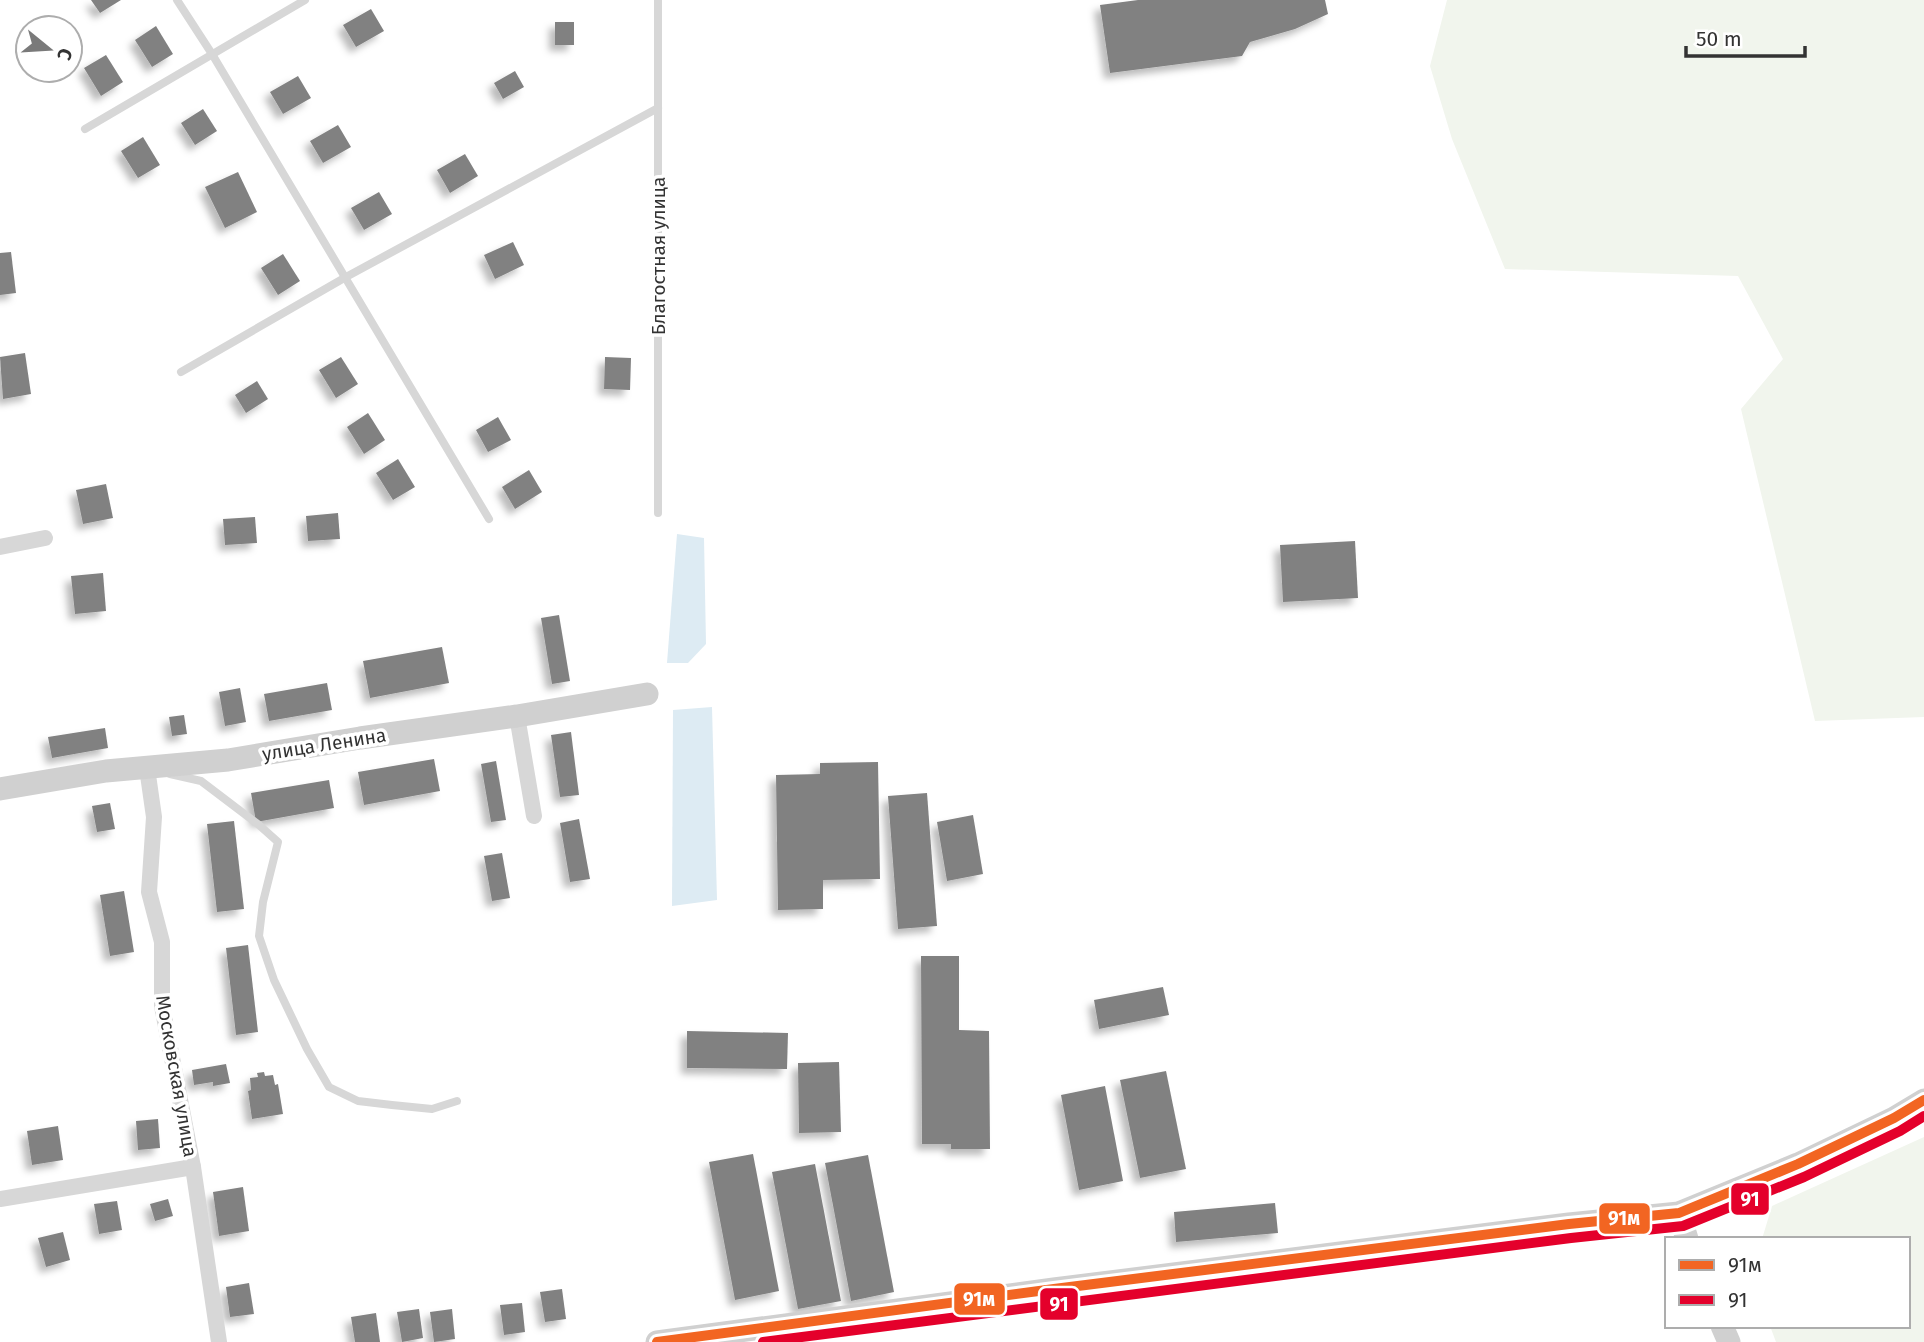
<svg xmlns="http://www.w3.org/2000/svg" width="1924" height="1342" font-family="'Fira Sans',sans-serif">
  <defs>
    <filter id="shadow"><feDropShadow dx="-6" dy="6" stdDeviation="3.5" flood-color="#0004"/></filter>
  </defs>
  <rect width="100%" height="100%" fill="#fff"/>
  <g fill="#f1f5ed">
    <path d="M1447 0H1924V717L1815 721 1741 409 1783 359 1738 276 1505 269 1452 139 1430 66Z"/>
    <path d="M1924 1137V1342H1776L1770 1326H1908V1239H1762L1772 1206Z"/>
  </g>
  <g fill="#ddebf3">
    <path d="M677 534 704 538 706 644 688 663H667Z"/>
    <path d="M712 707 717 900 672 906 673 710Z"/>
  </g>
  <g fill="#818181" filter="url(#shadow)">
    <path d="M91 0H121L100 13Z"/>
    <path d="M1138 0H1325L1328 14 1295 29 1250 42 1242 56 1110 73 1100 5Z"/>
    <path d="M371 9 384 31 356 47 343 25Z"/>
    <rect x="555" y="22" width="19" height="23"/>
    <path d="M156 26 173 54 152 67 135 40Z"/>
    <path d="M106 55 123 82 101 96 84 68Z"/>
    <path d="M515 71 524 87 503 99 494 83Z"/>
    <path d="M298 76 311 98 283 114 270 92Z"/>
    <path d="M203 109 217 131 195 145 181 123Z"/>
    <path d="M338 125 351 147 323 163 310 141Z"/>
    <path d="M143 137 160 165 138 178 121 151Z"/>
    <path d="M465 154 478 176 450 193 437 170Z"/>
    <path d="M238 172 257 212 225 228 205 187Z"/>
    <path d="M379 192 392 214 364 230 351 208Z"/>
    <path d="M513 242 524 265 495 279 484 255Z"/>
    <path d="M11 252 16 293 0 295V253Z"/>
    <path d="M283 254 300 281 278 295 261 268Z"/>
    <path d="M25 353 31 394 3 399 0 357Z"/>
    <path d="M341 357 358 384 336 398 319 370Z"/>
    <path d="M605 357 631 358 630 390 604 389Z"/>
    <path d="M257 381 268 399 246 413 235 395Z"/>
    <path d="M368 413 385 440 364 454 347 427Z"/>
    <path d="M498 417 511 440 488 452 476 430Z"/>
    <path d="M398 459 415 487 393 500 376 473Z"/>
    <path d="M529 470 542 492 515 509 502 487Z"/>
    <path d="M106 484 113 518 83 524 76 490Z"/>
    <path d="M338 513 340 539 308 541 306 516Z"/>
    <path d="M255 517 257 543 225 545 223 519Z"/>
    <path d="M1355 541 1358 598 1283 602 1280 545Z"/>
    <path d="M103 573 106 611 75 614 71 576Z"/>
    <path d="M559 615 570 681 552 684 541 618Z"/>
    <path d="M442 647 449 683 370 698 363 661Z"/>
    <path d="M327 683 332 710 269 721 264 694Z"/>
    <path d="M240 688 246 722 225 726 219 692Z"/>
    <path d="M184 715 187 734 172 736 169 717Z"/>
    <path d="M105 728 108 748 52 758 48 737Z"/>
    <path d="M571 732 579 795 560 797 551 735Z"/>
    <path d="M434 759 440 791 364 805 358 772Z"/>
    <path d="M496 761 506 820 491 822 481 764Z"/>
    <path d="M878 762 880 879 823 880V909L778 910 776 775 820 774V763Z"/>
    <path d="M329 780 334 808 256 822 251 793Z"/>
    <path d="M927 793 937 926 898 929 888 796Z"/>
    <path d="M110 803 115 829 97 832 92 806Z"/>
    <path d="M973 815 983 874 947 881 937 822Z"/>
    <path d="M579 819 590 879 570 882 560 823Z"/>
    <path d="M234 821 244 909 217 912 207 824Z"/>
    <path d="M502 853 510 898 492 901 484 856Z"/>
    <path d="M124 891 134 952 110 956 100 895Z"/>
    <path d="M248 945 258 1032 236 1035 226 948Z"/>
    <path d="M921 956H959V1030L989 1031 990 1149H951V1144H922Z"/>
    <path d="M1163 987 1169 1015 1099 1029 1094 1000Z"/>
    <path d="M687 1031 788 1033 787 1069 687 1068Z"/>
    <path d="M839 1062 841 1132 799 1133 798 1063Z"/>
    <path d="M226 1064 230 1083 213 1086V1082L194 1085 192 1070Z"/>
    <path d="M1166 1071 1186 1169 1140 1178 1120 1080Z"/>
    <path d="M264 1072 265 1076 273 1075 275 1085 278 1084 283 1114 252 1119 248 1091 251 1090 250 1078 258 1077 257 1073Z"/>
    <path d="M1105 1086 1123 1181 1079 1190 1061 1095Z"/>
    <path d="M158 1119 160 1148 138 1150 136 1121Z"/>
    <path d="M58 1126 63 1160 32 1165 27 1131Z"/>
    <path d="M753 1154 779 1291 735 1300 709 1162Z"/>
    <path d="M868 1155 894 1292 851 1301 825 1163Z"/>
    <path d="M815 1164 841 1301 798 1309 772 1172Z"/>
    <path d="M243 1187 249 1231 219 1236 213 1192Z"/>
    <path d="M168 1199 173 1216 155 1221 150 1204Z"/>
    <path d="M117 1201 122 1230 99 1234 94 1204Z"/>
    <path d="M1275 1203 1278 1233 1176 1242 1174 1212Z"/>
    <path d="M63 1232 70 1260 46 1267 38 1238Z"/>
    <path d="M249 1283 254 1314 230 1317 226 1287Z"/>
    <path d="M562 1289 566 1319 545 1322 540 1292Z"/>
    <path d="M522 1303 525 1332 504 1335 500 1305Z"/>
    <path d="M419 1309 423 1338 402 1342 397 1312Z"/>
    <path d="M452 1309 455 1339 434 1342 430 1312Z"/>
    <path d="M376 1313 380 1342H355L351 1317Z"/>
  </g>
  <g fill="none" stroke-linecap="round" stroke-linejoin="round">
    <g stroke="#d7d7d7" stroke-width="8">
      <path d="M177 0 212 54 489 519"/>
      <path d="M85 129 305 0"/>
      <path d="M181 372 346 277 658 108"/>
      <path d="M658 513V0"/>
      <path d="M170 774 201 781 259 825 278 842 263 902 259 936 274 980 307 1049 329 1087 358 1101 392 1105 432 1109 457 1101"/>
    </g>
    <g stroke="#d7d7d7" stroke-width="16">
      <path d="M0 547 45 538"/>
      <path d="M517 716 534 816"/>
      <path d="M147 768 154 817 149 892 162 942V1006L193 1167 219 1342"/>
      <path d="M0 1199 193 1167"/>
    </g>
    <g stroke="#d0d0d0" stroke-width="23">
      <path d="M0 789 106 771 228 760 360 738 517 716 647 694"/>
      <path d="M1679 1213 1687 1239"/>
      <path d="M1722 1326 1729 1342"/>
      <path d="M657 1342 1054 1289 1569 1224 1679 1213 1798 1164 1894 1118 1924 1100"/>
    </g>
    <defs>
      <path id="bus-1" d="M657 1342 1054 1289 1569 1224 1679 1213 1798 1164 1894 1118 1924 1100"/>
      <path id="bus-2" d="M763 1342 1571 1238 1683 1226 1804 1177 1900 1131 1924 1116"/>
    </defs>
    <use href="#bus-1" stroke="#fff" stroke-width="16"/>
    <use href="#bus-2" stroke="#fff" stroke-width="16"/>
    <use href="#bus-1" stroke="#f26522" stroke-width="10"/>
    <use href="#bus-2" stroke="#e4002b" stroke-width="10"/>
  </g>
  <g text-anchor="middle" stroke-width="7" stroke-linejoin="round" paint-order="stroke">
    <g font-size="19" fill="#333" stroke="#fff">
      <text transform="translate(658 256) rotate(-90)" y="7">Благостная улица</text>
      <text transform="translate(324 744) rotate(-9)" y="7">улица Ленина</text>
      <text transform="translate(177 1076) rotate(80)" y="7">Московская улица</text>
    </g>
  </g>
  <g stroke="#fff" stroke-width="2.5">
    <rect x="1730" y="1182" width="40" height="34" rx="7" fill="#e4002b"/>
    <rect x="1598" y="1202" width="53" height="33" rx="7" fill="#f26522"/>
    <rect x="953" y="1282" width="53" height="34" rx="7" fill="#f26522"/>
    <rect x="1039" y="1287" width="40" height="34" rx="7" fill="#e4002b"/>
  </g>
  <g font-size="19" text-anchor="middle" font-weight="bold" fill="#fff">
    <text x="1750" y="1206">91</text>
    <text x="1624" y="1225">91м</text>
    <text x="979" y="1306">91м</text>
    <text x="1059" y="1311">91</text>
  </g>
  <rect x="1665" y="1237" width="245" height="91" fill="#ffffff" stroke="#adadad" stroke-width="2"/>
  <rect x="1679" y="1260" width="35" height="10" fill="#f26522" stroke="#adadad" stroke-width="2"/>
  <text x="1728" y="1272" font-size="21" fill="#333333">91м</text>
  <rect x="1679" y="1295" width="35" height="10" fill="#e4002b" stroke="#adadad" stroke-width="2"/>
  <text x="1728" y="1307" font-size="21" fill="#333333">91</text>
  <g transform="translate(49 49) rotate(108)"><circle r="33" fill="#ffffff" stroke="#adadad" stroke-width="2"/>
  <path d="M0-5L12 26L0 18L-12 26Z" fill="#7a7a7a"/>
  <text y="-10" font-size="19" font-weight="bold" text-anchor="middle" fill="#333333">С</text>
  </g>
  <path d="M1686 46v10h119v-10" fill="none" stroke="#333333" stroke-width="3.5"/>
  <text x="1696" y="46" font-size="21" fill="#333333" stroke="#ffffff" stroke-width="5" paint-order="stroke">50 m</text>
</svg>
